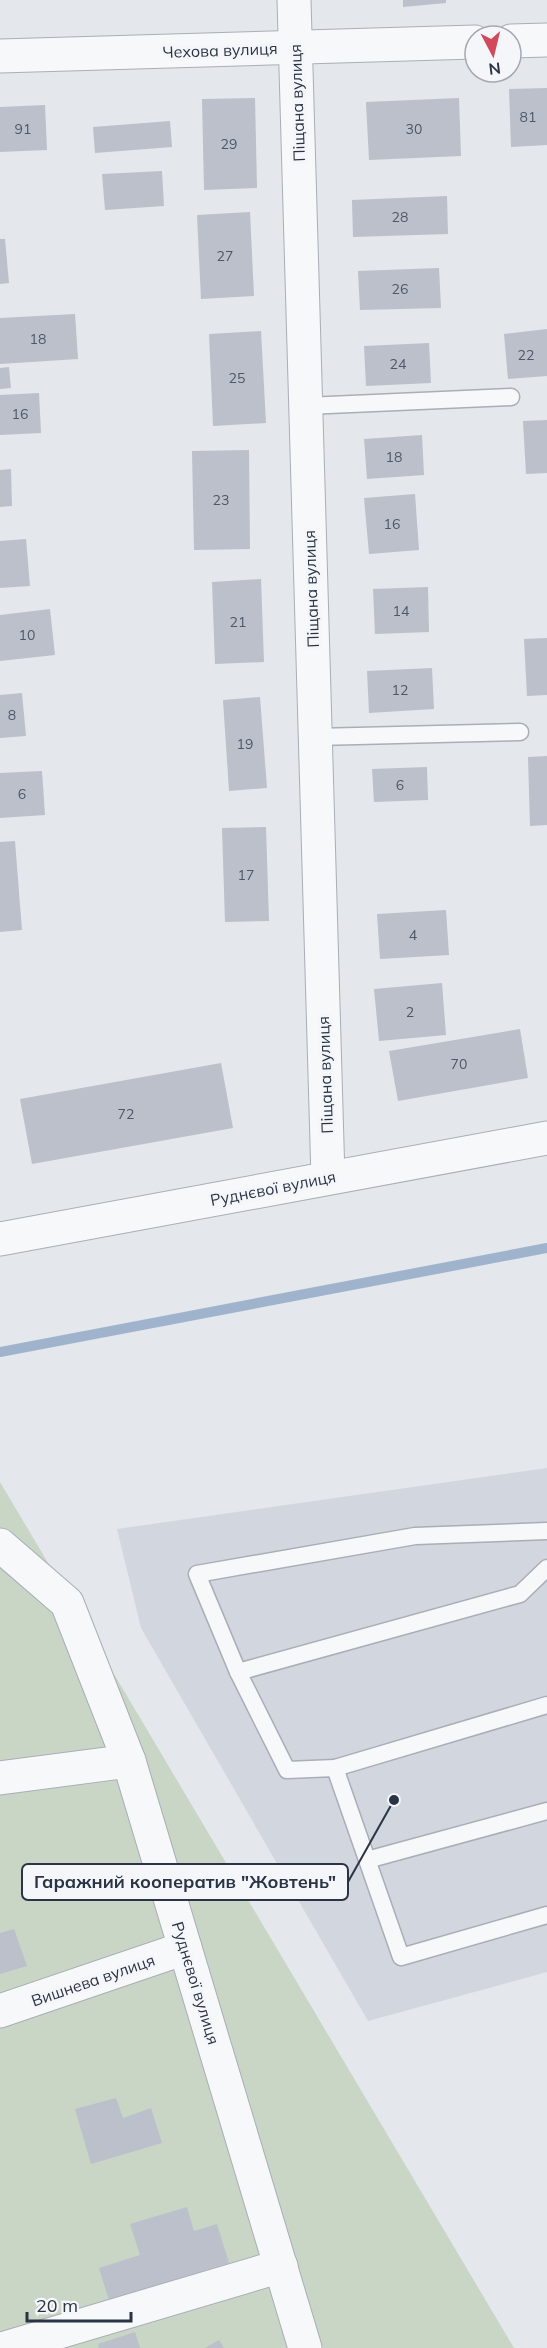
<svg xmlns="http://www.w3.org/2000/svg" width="547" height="2348" font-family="Mulish,sans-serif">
  <rect width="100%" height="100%" fill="#e4e7ec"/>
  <path fill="#d2d6de" d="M547 1468V1972L368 2021 141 1628 117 1529Z"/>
  <path fill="#c9d6c5" d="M0 1482 514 2348H0Z"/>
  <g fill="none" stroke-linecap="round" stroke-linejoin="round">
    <path stroke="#9fb4cc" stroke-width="10" d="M0 1352 547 1248"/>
  </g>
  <g fill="#bbc0ca">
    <path d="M403 0H446V3L403 7Z"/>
    <path d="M547 88V145L511 147 509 89Z"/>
    <path d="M255 98 257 188 204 190 202 99Z"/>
    <path d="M459 98 461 156 369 160 366 102Z"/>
    <path d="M45 105 47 150 0 152V107Z"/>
    <path d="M170 121 172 147 95 153 93 127Z"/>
    <path d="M162 171 164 206 105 210 102 174Z"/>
    <path d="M447 196 448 234 353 237 352 200Z"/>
    <path d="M250 212 254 296 201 299 197 215Z"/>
    <path d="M0 239H5L9 283 0 284Z"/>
    <path d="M439 268 441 308 360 310 358 271Z"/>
    <path d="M75 314 78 359 0 364V318Z"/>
    <path d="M547 329V376L508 379 504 334Z"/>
    <path d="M261 331 266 423 213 426 209 334Z"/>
    <path d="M429 343 431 383 366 386 364 346Z"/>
    <path d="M9 367 11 388 0 389V368Z"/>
    <path d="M39 393 41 433 0 435V395Z"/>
    <path d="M547 420V473L526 474 523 421Z"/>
    <path d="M422 435 424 475 367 479 364 439Z"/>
    <path d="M249 450 250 549 194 550 192 451Z"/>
    <path d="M11 469 12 506 0 507V470Z"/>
    <path d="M415 494 419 550 369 554 364 498Z"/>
    <path d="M26 539 30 586 0 588V541Z"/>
    <path d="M261 579 264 662 215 664 212 582Z"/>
    <path d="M428 587 429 632 375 634 373 589Z"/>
    <path d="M50 609 55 655 0 661V615Z"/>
    <path d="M547 638V695L527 696 524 639Z"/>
    <path d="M432 668 434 709 369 713 367 671Z"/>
    <path d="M22 693 26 736 0 738V695Z"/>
    <path d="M260 697 267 788 229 791 223 700Z"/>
    <path d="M547 756V825L530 826 528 757Z"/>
    <path d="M427 767 428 800 374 802 372 769Z"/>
    <path d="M42 771 45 815 0 818V773Z"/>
    <path d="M266 827 269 921 225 922 222 828Z"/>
    <path d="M15 841 22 930 0 932V842Z"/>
    <path d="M446 910 449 955 380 959 377 914Z"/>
    <path d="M442 983 446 1035 379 1041 374 989Z"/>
    <path d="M520 1029 528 1078 398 1101 389 1051Z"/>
    <path d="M221 1063 233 1128 32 1164 20 1099Z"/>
    <path d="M14 1929 27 1966 0 1974V1933Z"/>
    <path d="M116 2098 123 2118 151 2108 162 2143 91 2164 75 2109Z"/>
    <path d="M187 2207 194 2231 217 2224 229 2263 109 2300 99 2268 140 2255 130 2224Z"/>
    <path d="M135 2332 140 2348H99L98 2344Z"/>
    <path d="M219 2340 224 2348H205Z"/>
  </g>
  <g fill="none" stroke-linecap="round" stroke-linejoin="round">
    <defs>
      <g id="service">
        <path d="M306 406 511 397"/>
        <path d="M316 737 520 732"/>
        <path d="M547 1531 415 1536 197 1574 238 1672 287 1770 335 1768 401 1957 547 1915"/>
        <path d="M238 1672 520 1594 547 1568"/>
        <path d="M335 1768 547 1705"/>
        <path d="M367 1860 547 1811"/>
      </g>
      <g id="minor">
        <path d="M294 0 328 1178"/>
        <path d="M511 41 547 40"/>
        <path d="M0 56 475 42"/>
        <path d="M0 1239 547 1138"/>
        <path d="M0 1545 67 1603 129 1761 305 2348"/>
        <path d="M0 1778 129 1761"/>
        <path d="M0 2011 185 1948"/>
        <path d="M5 2348 281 2266"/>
      </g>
    </defs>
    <use href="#service" stroke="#a9aeb7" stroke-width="19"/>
    <use href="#minor" stroke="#a9aeb7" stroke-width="35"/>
    <use href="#service" stroke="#f7f8fa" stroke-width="16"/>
    <use href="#minor" stroke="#f7f8fa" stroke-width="33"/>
  </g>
  <g text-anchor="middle" stroke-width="6" stroke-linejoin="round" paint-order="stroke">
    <g font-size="14" fill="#4f5766">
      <text x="528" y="122">81</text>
      <text x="23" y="134">91</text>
      <text x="414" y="134">30</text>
      <text x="229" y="149">29</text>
      <text x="400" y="222">28</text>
      <text x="225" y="261">27</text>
      <text x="400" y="294">26</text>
      <text x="38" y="344">18</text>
      <text x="526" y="360">22</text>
      <text x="398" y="369">24</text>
      <text x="237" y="383">25</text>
      <text x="20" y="419">16</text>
      <text x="394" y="462">18</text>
      <text x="221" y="505">23</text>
      <text x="392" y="529">16</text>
      <text x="401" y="616">14</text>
      <text x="238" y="627">21</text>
      <text x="27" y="640">10</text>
      <text x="400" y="695">12</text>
      <text x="12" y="720">8</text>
      <text x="245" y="749">19</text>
      <text x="400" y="790">6</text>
      <text x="22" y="799">6</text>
      <text x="246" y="880">17</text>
      <text x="413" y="940">4</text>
      <text x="410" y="1017">2</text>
      <text x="459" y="1069">70</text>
      <text x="126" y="1119">72</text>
    </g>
    <g font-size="16" fill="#2b3445" stroke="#f4f6f9">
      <text transform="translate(220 50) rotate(-2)" y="6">Чехова вулиця</text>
      <text transform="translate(297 103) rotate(-92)" y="6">Піщана вулиця</text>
      <text transform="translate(311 589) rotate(-92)" y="6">Піщана вулиця</text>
      <text transform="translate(325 1075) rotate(-92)" y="6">Піщана вулиця</text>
      <text transform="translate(273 1188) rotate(-11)" y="6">Руднєвої вулиця</text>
      <text transform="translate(93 1980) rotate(-19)" y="6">Вишнева вулиця</text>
      <text transform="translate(196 1983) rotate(73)" y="6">Руднєвої вулиця</text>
    </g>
  </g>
  <path fill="none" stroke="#2b3445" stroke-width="2" d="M394 1800L348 1882"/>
  <circle fill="#2b3445" stroke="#f4f6f9" stroke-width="2" cx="394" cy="1800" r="6"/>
  <rect fill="#f4f6f9" stroke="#2b3445" stroke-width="2" x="22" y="1864" width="326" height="36" rx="6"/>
  <g font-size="18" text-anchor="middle" font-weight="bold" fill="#2b3445">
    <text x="185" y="1888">Гаражний кооператив "Жовтень"</text>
  </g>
  <g transform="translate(493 54) rotate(173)"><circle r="28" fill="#f4f6f9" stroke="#a4a8b1" stroke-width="1.5"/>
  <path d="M0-4.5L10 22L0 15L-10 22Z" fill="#d1495b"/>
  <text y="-9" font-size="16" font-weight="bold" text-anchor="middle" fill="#2b3445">N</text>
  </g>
  <path d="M27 2312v9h104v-9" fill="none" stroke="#2b3445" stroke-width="3"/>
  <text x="36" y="2312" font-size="18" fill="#2b3445" stroke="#f4f6f9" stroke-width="4.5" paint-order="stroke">20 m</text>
</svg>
